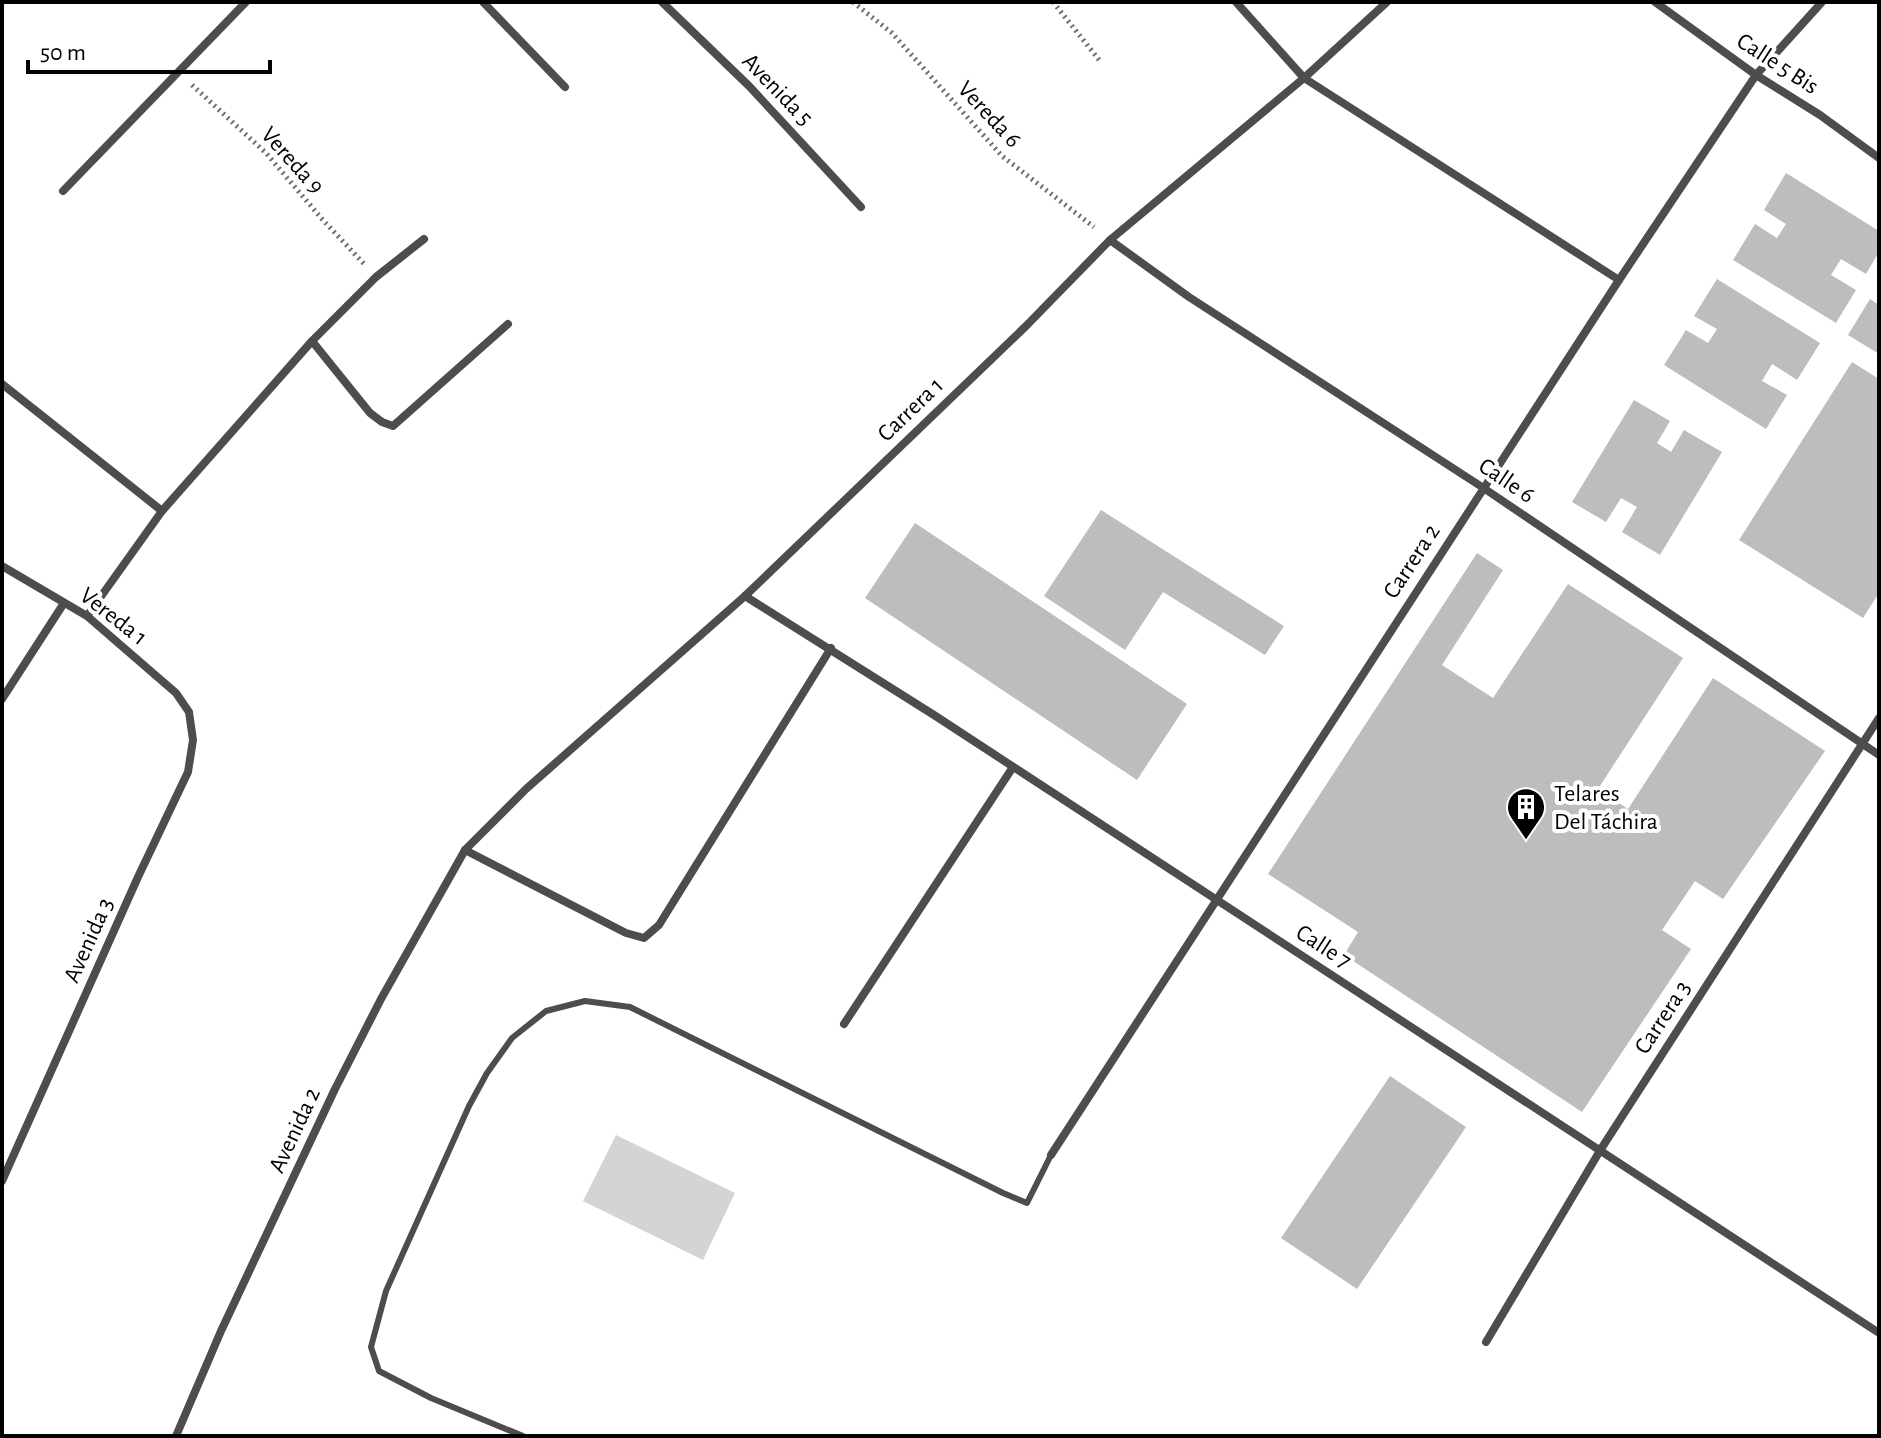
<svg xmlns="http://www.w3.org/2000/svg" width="1881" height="1438" font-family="'Alegreya Sans',sans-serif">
  <rect width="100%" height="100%" fill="#fff"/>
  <path fill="#d4d4d4" d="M616 1135 735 1193 703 1260 583 1201Z"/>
  <g fill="#bdbdbd">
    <path d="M1786 173 1879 231V252L1866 274 1841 259 1831 275 1856 290 1836 323 1733 260 1755 224 1777 238 1786 224 1764 210Z"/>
    <path d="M1717 279 1820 343 1797 380 1772 364 1762 381 1787 395 1766 429 1664 365 1686 330 1708 343 1717 329 1694 316Z"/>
    <path d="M1870 299 1879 305V354L1848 335Z"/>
    <path d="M1852 362 1879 379V593L1863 618 1739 540Z"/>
    <path d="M1634 400 1670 421 1657 443 1671 452 1684 430 1722 452 1660 555 1622 532 1637 507 1621 498 1606 522 1572 502Z"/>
    <path d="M1101 510 1284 626 1265 655 1163 592 1125 650 1044 596Z"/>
    <path d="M915 523 1187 704 1137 780 865 598Z"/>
    <path d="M1477 553 1503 570 1442 665 1493 698 1568 584 1683 658 1598 789 1628 809 1713 678 1825 751 1723 899 1695 881 1662 930 1691 949 1582 1112 1344 955 1358 932 1268 874Z"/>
    <path d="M1390 1076 1466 1127 1357 1289 1281 1238Z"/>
  </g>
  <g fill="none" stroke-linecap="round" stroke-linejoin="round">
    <g stroke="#6f6f6f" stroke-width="5" stroke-dasharray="2 4" stroke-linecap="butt">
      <path d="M853 2 892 33 1002 156 1094 227"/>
      <path d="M1053 2 1100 61"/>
      <path d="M192 85 266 153 322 219 365 265"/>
    </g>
    <path stroke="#4d4d4d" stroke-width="6" d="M523 1436 431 1398 379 1371 371 1347 386 1291 469 1106 487 1073 512 1038 546 1011 585 1001 630 1007 1003 1193 1027 1203 1051 1155"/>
    <g stroke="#4d4d4d" stroke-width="8">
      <path d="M483 2 565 87"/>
      <path d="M662 2 749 86 861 207"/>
      <path d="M1236 2 1304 78 1619 280"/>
      <path d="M1655 2 1756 75 1820 115 1879 158"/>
      <path d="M63 191 246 2"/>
      <path d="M1110 240 1189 297 1482 487 1879 755"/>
      <path d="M312 341 370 413 382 422 393 426 508 324"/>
      <path d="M2 384 162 511"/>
      <path d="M2 566 87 616 176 693 189 712 193 740 188 772 138 877 2 1181"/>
      <path d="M745 596 934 715 1879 1333"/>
      <path d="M87 616 162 511 312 341 376 277 424 239"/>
      <path d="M2 699 64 603"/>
      <path d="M465 850 626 933 644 938 659 925 831 648"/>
      <path d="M844 1024 1013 767"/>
      <path d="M1051 1155 1619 280 1756 75 1822 2"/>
      <path d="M1486 1342 1601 1149 1879 718"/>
      <path d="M176 1436 221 1331 335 1089 381 999 465 850 526 789 745 596 1026 326 1110 240 1304 78 1387 2"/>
    </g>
  </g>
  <defs>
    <symbol id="building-pin" viewBox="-11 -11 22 30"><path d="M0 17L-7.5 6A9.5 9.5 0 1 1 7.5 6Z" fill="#000" stroke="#fff"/><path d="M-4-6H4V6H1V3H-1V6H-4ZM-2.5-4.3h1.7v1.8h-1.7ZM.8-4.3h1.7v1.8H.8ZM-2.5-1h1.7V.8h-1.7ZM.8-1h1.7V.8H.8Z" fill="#fff"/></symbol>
  </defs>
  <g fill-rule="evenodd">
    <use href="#building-pin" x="1504" y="785" width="44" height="60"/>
  </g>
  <g text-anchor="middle" stroke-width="8" stroke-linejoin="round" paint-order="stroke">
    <g font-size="24" fill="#000" stroke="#fff">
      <text transform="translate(1778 63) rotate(33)" y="8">Calle 5 Bis</text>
      <text transform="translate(778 89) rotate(46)" y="8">Avenida 5</text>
      <text transform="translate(990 114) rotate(47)" y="8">Vereda 6</text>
      <text transform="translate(293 160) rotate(48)" y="8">Vereda 9</text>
      <text transform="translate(910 409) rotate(-44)" y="8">Carrera 1</text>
      <text transform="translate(1507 480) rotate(34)" y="8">Calle 6</text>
      <text transform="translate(1411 561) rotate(-57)" y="8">Carrera 2</text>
      <text transform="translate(114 616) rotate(38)" y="8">Vereda 1</text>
      <text transform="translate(88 940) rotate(-66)" y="8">Avenida 3</text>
      <text transform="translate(1324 946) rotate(33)" y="8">Calle 7</text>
      <text transform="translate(1662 1017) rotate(-57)" y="8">Carrera 3</text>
      <text transform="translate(294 1130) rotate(-65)" y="8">Avenida 2</text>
    </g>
    <g font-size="24" fill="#000" stroke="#fff" text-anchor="start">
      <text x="1554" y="801">Telares<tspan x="1554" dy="28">Del Táchira</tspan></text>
    </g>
  </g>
  <rect width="1881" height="1438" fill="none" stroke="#000000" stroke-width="8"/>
  <path d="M28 60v12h242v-12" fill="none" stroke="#000000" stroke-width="4"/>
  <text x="40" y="60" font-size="24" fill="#000000" stroke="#ffffff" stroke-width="6" paint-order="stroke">50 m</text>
</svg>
